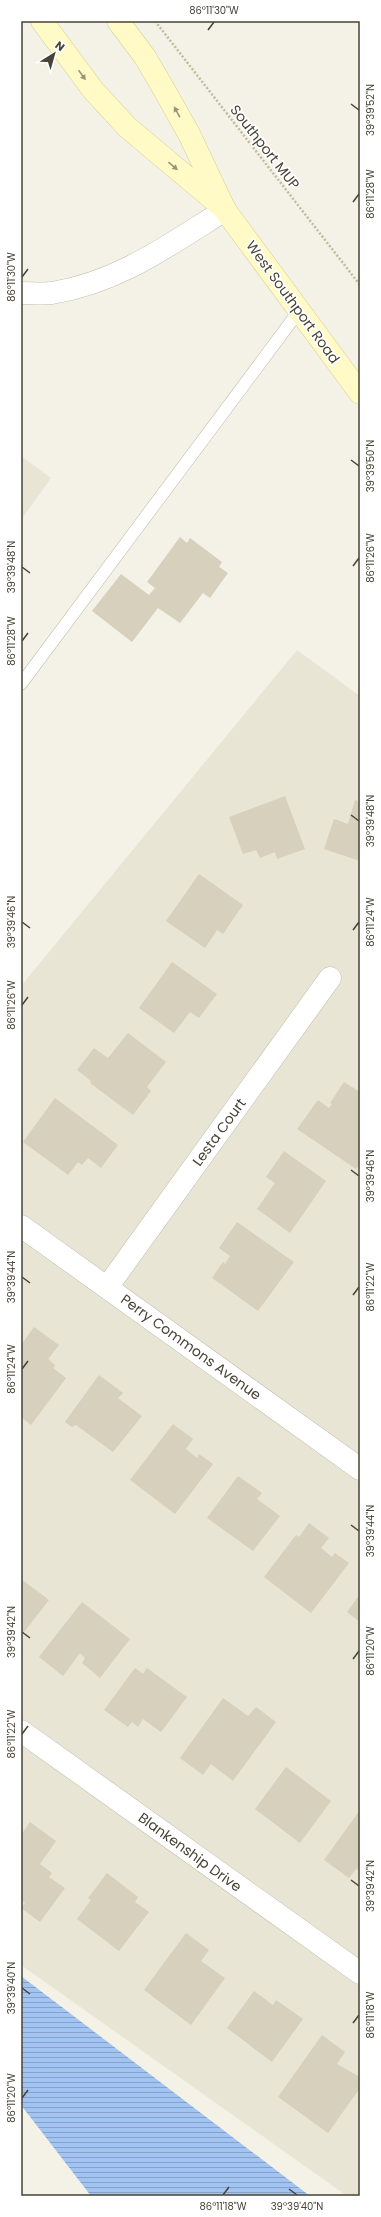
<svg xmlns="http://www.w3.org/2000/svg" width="381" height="2217" font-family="Poppins,sans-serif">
  <defs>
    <pattern id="water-rules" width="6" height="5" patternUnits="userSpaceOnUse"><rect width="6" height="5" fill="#a2c4f2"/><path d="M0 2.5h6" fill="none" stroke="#86a1c5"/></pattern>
  </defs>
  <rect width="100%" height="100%" fill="#f4f2e7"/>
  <g fill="#e8e5d5">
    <path d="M21 456 51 478 21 520Z"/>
    <path d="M297 650 360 696V2196H347L21 1965V986Z"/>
  </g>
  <path fill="url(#water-rules)" d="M21 1976 310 2196H91L21 2105Z"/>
  <g fill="#d6d0bc">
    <path d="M180 537 187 543 190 538 222 562 219 567 228 573 210 598 203 593 180 623 158 608 132 642 92 611 121 574 149 595 155 588 147 582Z"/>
    <path d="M285 796 305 849 277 859 275 852 260 858 256 850 243 854 229 817Z"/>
    <path d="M355 800 360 802V861L324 849 334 819 348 824Z"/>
    <path d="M199 874 243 905 223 934 217 930 205 948 166 921Z"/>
    <path d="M172 962 217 994 199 1018 190 1012 174 1033 139 1008Z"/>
    <path d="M128 1033 166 1062 147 1087 151 1091 133 1115 90 1083 91 1081 77 1070 94 1048 108 1058Z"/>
    <path d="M344 1082 360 1092V1163L356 1169 297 1129 318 1100 329 1108 332 1104 330 1103Z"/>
    <path d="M55 1098 118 1145 101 1168 88 1158 82 1165 78 1162 68 1175 23 1142Z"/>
    <path d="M284 1151 326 1181 290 1233 257 1209 275 1183 266 1177Z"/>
    <path d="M237 1222 294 1262 258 1311 212 1278 223 1262 225 1264 230 1256 219 1248Z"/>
    <path d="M34 1327 59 1345 48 1359 55 1365 53 1368 66 1378 31 1425 21 1417V1345Z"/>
    <path d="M99 1375 123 1393 118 1398 142 1416 113 1452 76 1425 72 1427 65 1422Z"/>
    <path d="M173 1424 193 1439 186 1449 197 1458 199 1454 213 1464 175 1514 130 1480Z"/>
    <path d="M238 1476 262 1493 257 1499 280 1516 253 1551 207 1518Z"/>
    <path d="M309 1523 329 1538 321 1548 332 1557 335 1553 349 1563 311 1613 264 1577 296 1535 299 1537Z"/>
    <path d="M21 1579 49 1600 21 1636Z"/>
    <path d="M360 1594V1622L347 1612Z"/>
    <path d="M82 1602 130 1639 100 1678 82 1663 85 1658 80 1653 63 1676 39 1657Z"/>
    <path d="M135 1668 143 1674 147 1668 187 1697 161 1732 143 1719 138 1727 132 1722 128 1727 104 1710Z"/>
    <path d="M223 1698 248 1716 256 1707 276 1722 233 1781 211 1764 203 1775 180 1758Z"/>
    <path d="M286 1767 331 1801 300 1843 255 1809Z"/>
    <path d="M360 1810V1871L356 1869 349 1878 324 1860Z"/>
    <path d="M30 1822 56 1841 40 1864 52 1873 49 1877 65 1888 40 1922 21 1908 25 1903 21 1900V1835Z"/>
    <path d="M107 1873 138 1897 135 1902 149 1912 119 1951 77 1919 91 1900 88 1898Z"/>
    <path d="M186 1933 209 1950 201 1961 225 1978 191 2025 144 1990Z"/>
    <path d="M254 1991 273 2005 276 2000 303 2019 272 2062 227 2028Z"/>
    <path d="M322 2035 345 2052 337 2064 360 2077V2088L328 2133 278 2097Z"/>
  </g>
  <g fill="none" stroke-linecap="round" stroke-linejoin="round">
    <defs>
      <path id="service" d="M21 684 299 311"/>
      <g id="minor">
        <path d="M21 293C31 293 42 294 52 293 119 282 169 245 225 210"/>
        <path d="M21 1226 360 1469"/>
        <path d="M108 1286 330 978"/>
        <path d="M21 1731 360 1973"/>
      </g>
      <g id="secondary">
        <path d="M42 21 93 90 127 127 220 205"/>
        <path d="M118 21 145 57 162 86 189 134 225 210 360 393"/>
      </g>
    </defs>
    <use href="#service" stroke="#c0bca9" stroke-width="13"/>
    <use href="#minor" stroke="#c0bca9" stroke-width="23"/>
    <use href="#secondary" stroke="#d5cf96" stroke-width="23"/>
    <path stroke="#c2ba9a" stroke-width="2.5" stroke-dasharray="2 2" stroke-linecap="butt" d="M155 21 360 285"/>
    <use href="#service" stroke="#fff" stroke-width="12"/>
    <use href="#minor" stroke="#fff" stroke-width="22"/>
    <use href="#secondary" stroke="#fffac6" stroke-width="22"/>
  </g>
  <defs><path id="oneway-solid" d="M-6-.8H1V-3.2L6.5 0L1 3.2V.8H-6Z"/></defs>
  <g fill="#9a9577">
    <use href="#oneway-solid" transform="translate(82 75) rotate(54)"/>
    <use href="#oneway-solid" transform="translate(177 112) rotate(-119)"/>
    <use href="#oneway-solid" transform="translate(173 166) rotate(40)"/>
  </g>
  <path fill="none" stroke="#474336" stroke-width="1.5" d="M208 30 214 22M351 104 359 110M353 202 359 194M22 277 28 269M351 460 359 466M353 566 359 558M22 567 30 573M22 641 28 633M351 815 359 821M22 922 30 928M353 930 359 922M22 1005 28 997M351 1170 359 1176M22 1277 30 1283M353 1295 359 1287M22 1369 28 1361M351 1525 359 1531M22 1632 30 1638M353 1659 359 1651M22 1734 28 1726M351 1880 359 1886M22 1988 30 1994M353 2023 359 2015M22 2098 28 2090M289 2189 297 2195M223 2195 229 2187"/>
  <g text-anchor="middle" stroke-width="3.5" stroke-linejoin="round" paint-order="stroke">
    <g font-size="14" fill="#474336" stroke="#fff">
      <text transform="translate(265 147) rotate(52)" y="5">Southport MUP</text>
      <text transform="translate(293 302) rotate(54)" y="5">West Southport Road</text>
      <text transform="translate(219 1132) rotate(-54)" y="5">Lesta Court</text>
      <text transform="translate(191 1347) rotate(36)" y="5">Perry Commons Avenue</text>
      <text transform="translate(190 1852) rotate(36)" y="5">Blankenship Drive</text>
    </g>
  </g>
  <rect width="381" height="2217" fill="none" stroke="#ffffff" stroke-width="44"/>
  <g transform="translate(54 54) rotate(37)" stroke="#ffffff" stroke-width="3" paint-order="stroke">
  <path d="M0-3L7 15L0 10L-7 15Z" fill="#474336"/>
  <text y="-6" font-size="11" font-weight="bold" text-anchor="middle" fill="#474336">N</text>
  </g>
  <rect x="22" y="22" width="337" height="2173" fill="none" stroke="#474336" stroke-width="1.5"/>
  <g font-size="10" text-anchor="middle" fill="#474336">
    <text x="214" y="14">86°11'30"W</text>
    <text transform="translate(370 110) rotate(-90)" y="4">39°39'52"N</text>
    <text transform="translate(370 194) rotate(-90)" y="4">86°11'28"W</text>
    <text transform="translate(11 277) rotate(-90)" y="4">86°11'30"W</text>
    <text transform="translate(370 466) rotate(-90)" y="4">39°39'50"N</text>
    <text transform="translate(370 558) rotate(-90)" y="4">86°11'26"W</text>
    <text transform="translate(11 567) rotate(-90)" y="4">39°39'48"N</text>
    <text transform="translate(11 641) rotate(-90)" y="4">86°11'28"W</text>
    <text transform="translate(370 821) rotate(-90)" y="4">39°39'48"N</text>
    <text transform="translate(11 922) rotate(-90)" y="4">39°39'46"N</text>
    <text transform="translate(370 922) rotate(-90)" y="4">86°11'24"W</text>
    <text transform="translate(11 1005) rotate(-90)" y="4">86°11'26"W</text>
    <text transform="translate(370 1176) rotate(-90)" y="4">39°39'46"N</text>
    <text transform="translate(11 1277) rotate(-90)" y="4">39°39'44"N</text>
    <text transform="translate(370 1287) rotate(-90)" y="4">86°11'22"W</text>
    <text transform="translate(11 1369) rotate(-90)" y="4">86°11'24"W</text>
    <text transform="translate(370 1531) rotate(-90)" y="4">39°39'44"N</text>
    <text transform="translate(11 1632) rotate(-90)" y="4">39°39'42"N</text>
    <text transform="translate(370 1651) rotate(-90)" y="4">86°11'20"W</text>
    <text transform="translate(11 1734) rotate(-90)" y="4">86°11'22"W</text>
    <text transform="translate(370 1886) rotate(-90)" y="4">39°39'42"N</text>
    <text transform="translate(11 1988) rotate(-90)" y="4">39°39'40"N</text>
    <text transform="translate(370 2015) rotate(-90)" y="4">86°11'18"W</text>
    <text transform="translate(11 2098) rotate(-90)" y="4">86°11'20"W</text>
    <text x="223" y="2210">86°11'18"W</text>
    <text x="297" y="2210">39°39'40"N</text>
  </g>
</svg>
